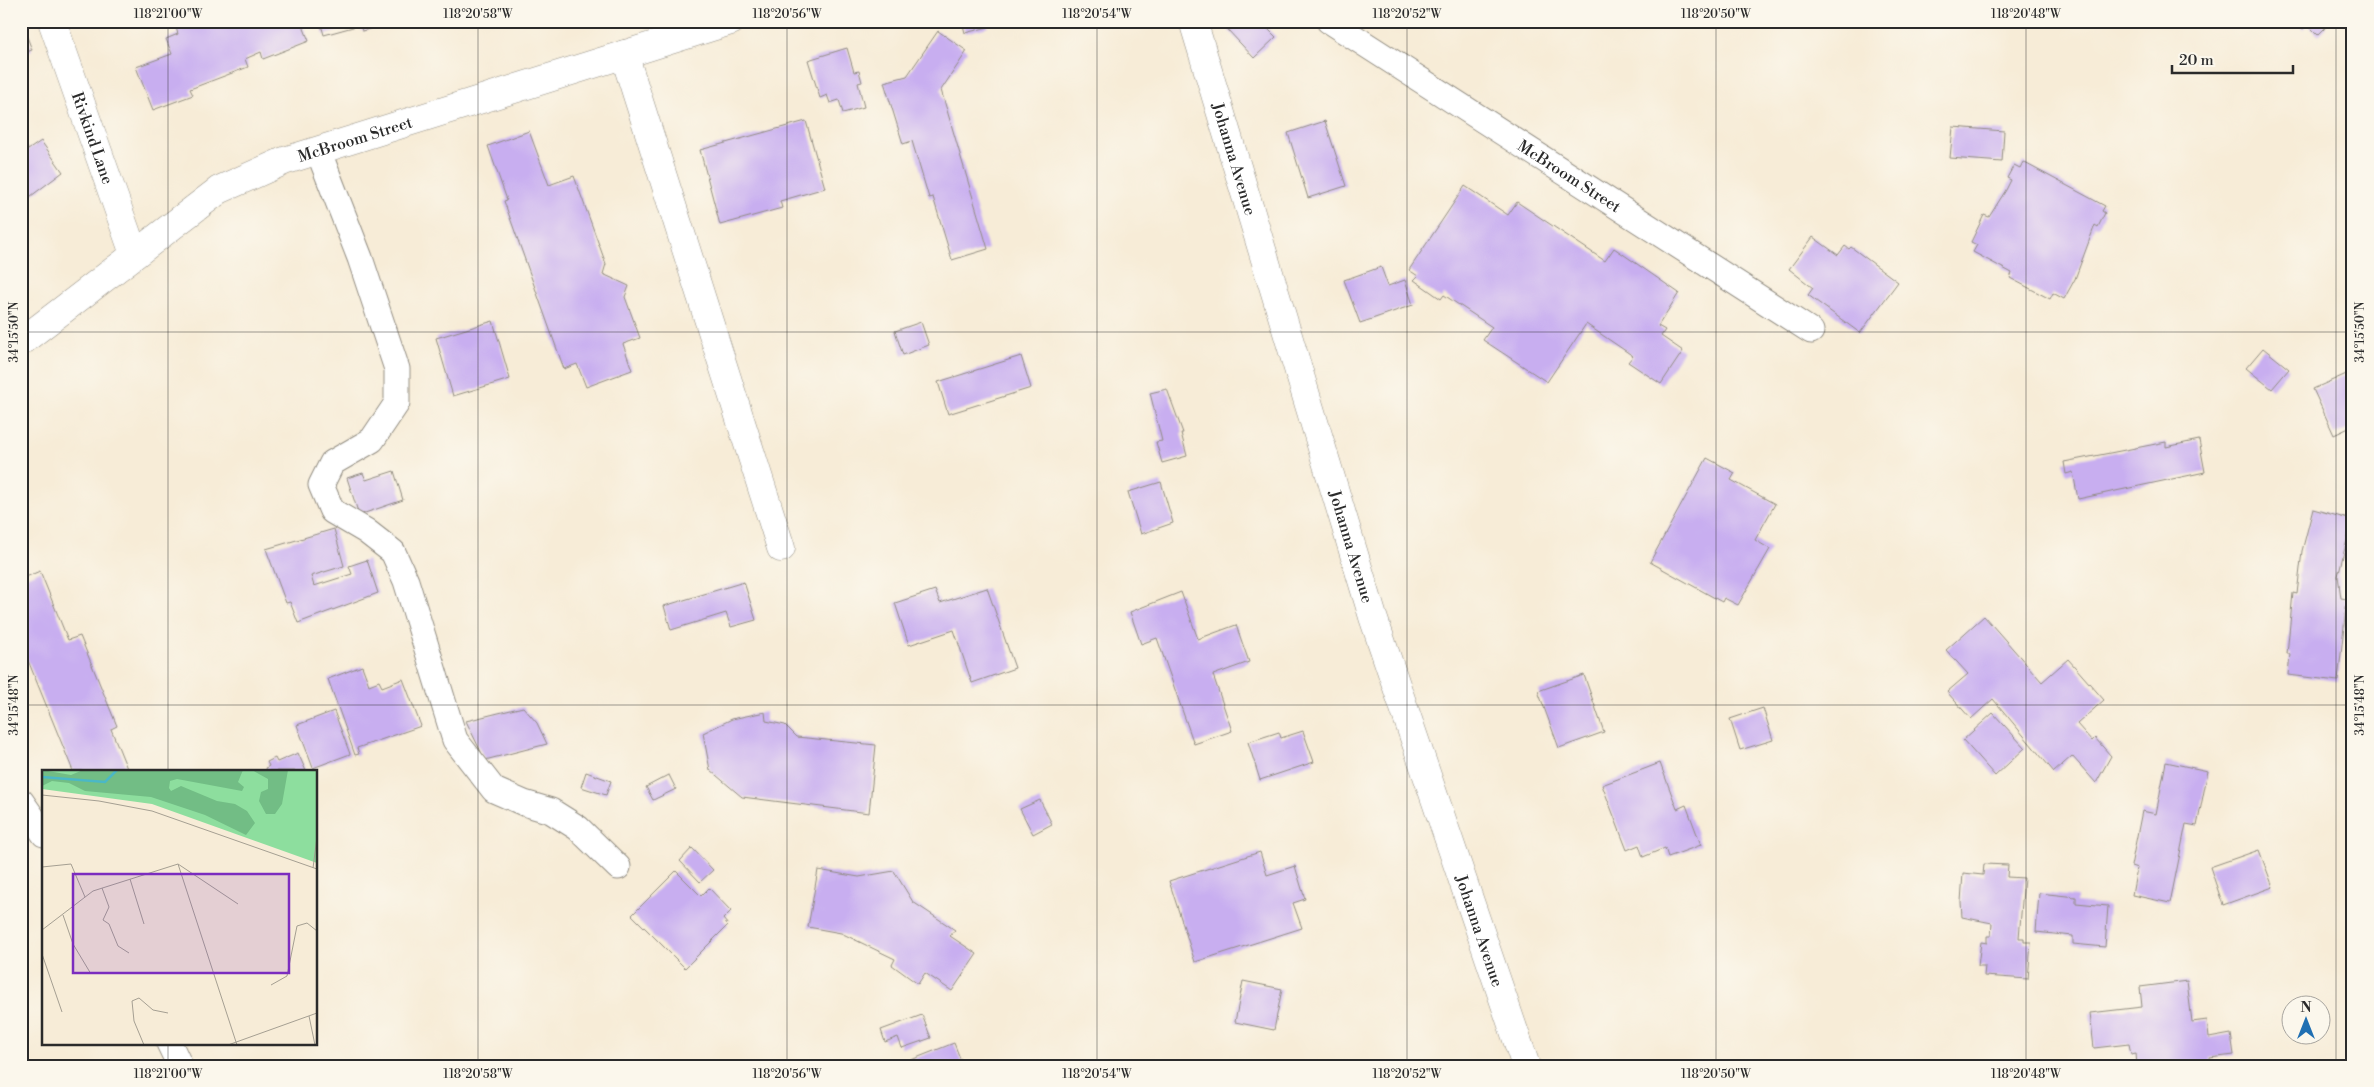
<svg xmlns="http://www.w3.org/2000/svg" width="2374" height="1087" font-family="'Libre Bodoni',serif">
  <rect width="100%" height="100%" fill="#fbf7ec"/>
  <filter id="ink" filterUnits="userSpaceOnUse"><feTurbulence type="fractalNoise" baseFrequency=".02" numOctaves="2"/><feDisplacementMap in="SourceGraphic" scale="10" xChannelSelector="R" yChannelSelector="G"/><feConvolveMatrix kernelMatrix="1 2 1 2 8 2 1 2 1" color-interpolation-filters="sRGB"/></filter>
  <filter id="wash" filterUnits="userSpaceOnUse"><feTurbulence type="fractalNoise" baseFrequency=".0096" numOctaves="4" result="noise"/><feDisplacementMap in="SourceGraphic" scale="20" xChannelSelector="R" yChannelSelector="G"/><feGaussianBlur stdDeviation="1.12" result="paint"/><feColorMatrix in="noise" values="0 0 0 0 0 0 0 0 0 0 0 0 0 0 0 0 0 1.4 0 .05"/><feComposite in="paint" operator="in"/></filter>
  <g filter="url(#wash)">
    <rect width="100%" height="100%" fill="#f7ecd7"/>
    <g id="blocks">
      <g fill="#c8aef0">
        <path d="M21 21 32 50 21 54Z"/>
        <path d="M174 21H301L309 41 263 59 261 52 245 59 248 67 190 89 193 95 153 110 136 67 172 54 166 39 178 34Z"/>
        <path d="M320 21H394V22L362 31 360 25 324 35Z"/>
        <path d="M962 21H987L988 27 965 33Z"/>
        <path d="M1235 21H1260L1276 37 1254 58 1227 29Z"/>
        <path d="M2295 21H2320L2326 27 2318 35 2307 24 2303 29Z"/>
        <path d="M938 31 967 51 941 90 988 249 952 260 933 197 929 198 912 141 903 144 884 82 907 76Z"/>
        <path d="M847 48 854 72 859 71 862 82 858 83 864 107 843 113 839 100 830 103 827 95 820 98 808 60Z"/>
        <path d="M806 121 825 188 780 201 782 208 720 225 700 150Z"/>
        <path d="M1325 121 1346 186 1308 198 1288 133Z"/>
        <path d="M1953 127 2004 131 2002 162 1950 158Z"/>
        <path d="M529 131 549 185 574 176 606 264 603 274 629 286 625 297 640 338 623 344 632 370 586 387 577 364 564 369 504 201 507 200 488 146Z"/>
        <path d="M21 134 28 150 41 141 63 172 27 199 21 191Z"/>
        <path d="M2023 162 2105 206 2102 211 2105 213 2098 227 2095 225 2075 279 2064 299 2053 293 2050 299 2010 278 2012 273 1973 252 1977 245 1971 242 1984 215 1989 217 2006 190 2011 180 2007 178 2014 165 2020 168Z"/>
        <path d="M1465 186 1508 215 1517 202 1605 261 1614 248 1679 293 1658 326 1665 330 1661 336 1683 351 1661 384 1628 362 1633 356 1586 324 1547 382 1483 340 1492 327 1444 295 1441 299 1414 280 1418 276 1409 270Z"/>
        <path d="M1813 237 1838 255 1845 246 1849 249 1851 247 1898 282 1860 333 1808 295 1813 288 1789 269Z"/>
        <path d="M1381 267 1388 286 1405 280 1413 305 1360 323 1344 280Z"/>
        <path d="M493 321 510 379 453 396 436 338Z"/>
        <path d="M921 322 929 345 903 355 895 331Z"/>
        <path d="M2263 348 2289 369 2272 389 2246 368Z"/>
        <path d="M1021 356 1031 388 948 414 938 382Z"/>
        <path d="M2353 371V431L2351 427 2334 435 2313 389Z"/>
        <path d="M1167 389 1183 433H1181L1187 456 1162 463 1156 442 1162 441 1150 393Z"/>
        <path d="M2199 440 2205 472 2078 499 2073 472 2066 474 2064 462 2166 442V447Z"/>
        <path d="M1707 458 1735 473 1731 480 1775 504 1755 540 1770 549 1738 605 1724 598 1722 602 1650 562Z"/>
        <path d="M394 471 403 500 359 515 347 478 363 473 366 480Z"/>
        <path d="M1161 482 1173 523 1141 534 1128 492Z"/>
        <path d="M2313 509 2352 520 2338 576 2341 598 2347 599 2338 681 2288 675 2290 654H2287L2293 593 2297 594 2302 551Z"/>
        <path d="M334 529 344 566 311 576 314 586 352 574 349 566 367 560 378 593 298 623 290 602 286 603 266 549Z"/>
        <path d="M40 571 68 640 80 636 117 726 111 729 128 771H73L27 658 21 661V579Z"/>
        <path d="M744 582 756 620 731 627 726 613 671 630 664 606Z"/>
        <path d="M987 588 1015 668 972 683 954 630 909 645 895 603 935 590 940 603Z"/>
        <path d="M1181 592 1198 639 1236 625 1249 662 1213 675 1232 731 1194 744 1157 638 1141 644 1130 612Z"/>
        <path d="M1984 616 2042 682 2068 659 2104 700 2077 724 2092 741 2095 738 2111 756 2096 783 2072 756 2054 772 1993 699 1971 719 1947 692 1968 674 1946 650Z"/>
        <path d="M362 666 369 685 379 681 382 687 403 679 421 726 357 748 359 754 355 755 328 679Z"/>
        <path d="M1584 675 1604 732 1559 748 1538 691Z"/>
        <path d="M523 707 537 723 547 744 485 760 466 721Z"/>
        <path d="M1763 708 1773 740 1740 750 1730 719Z"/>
        <path d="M334 711 350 754 313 768 297 725Z"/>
        <path d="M765 712 766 721 785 725 797 737 876 745 869 813 742 797 710 770 703 733 732 719Z"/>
        <path d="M1993 713 2025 748 1995 776 1963 740Z"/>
        <path d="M1303 731 1314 762 1260 780 1248 742 1279 732 1281 738Z"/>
        <path d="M298 753 306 771H267L266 768 269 766 267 762 275 758 277 762Z"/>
        <path d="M2166 762 2208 771 2197 826 2186 824 2170 903 2132 895 2137 868 2131 866 2142 811 2156 814Z"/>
        <path d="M1660 763 1677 809 1686 805 1701 845 1668 857 1665 848 1643 857 1639 845 1627 850 1602 785Z"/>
        <path d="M586 772 611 781 606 795 581 787Z"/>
        <path d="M669 775 676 789 653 800 646 787Z"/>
        <path d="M1040 800 1052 824 1033 834 1020 809Z"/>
        <path d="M692 848 713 870 700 882 680 861Z"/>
        <path d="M2259 850 2273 887 2223 905 2210 867Z"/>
        <path d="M1260 852 1267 875 1295 866 1305 899 1293 903 1302 928 1195 962 1169 881Z"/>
        <path d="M1984 864 2008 865 2007 877 2024 878 2019 938H2024V942H2031L2028 979 1984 976 1985 966H1978L1981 942 1987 943V936H1991L1992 923 1962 917 1961 902 1963 873 1983 875Z"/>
        <path d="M818 870 859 877 894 871 913 902 955 930 950 936 977 954 952 991 925 973 918 984 892 965 895 959 841 933 808 927Z"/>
        <path d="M676 871 701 896 709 888 731 911 723 919 728 925 685 968 632 915Z"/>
        <path d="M2039 893 2076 897V903L2108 906 2105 947 2073 944V936L2036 932Z"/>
        <path d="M1243 981 1282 989 1274 1030 1235 1022Z"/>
        <path d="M2187 981 2192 1022 2207 1020 2209 1038 2231 1034 2234 1055 2210 1058 2211 1066H2137L2136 1053 2131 1054 2129 1044 2094 1048 2090 1013 2142 1007 2140 987Z"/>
        <path d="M922 1015 931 1038 902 1048 898 1037 885 1042 881 1030Z"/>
        <path d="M954 1043 963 1066H896Z"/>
      </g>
    </g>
  </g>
  <g filter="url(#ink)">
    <use href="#blocks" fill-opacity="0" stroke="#918c81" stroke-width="1"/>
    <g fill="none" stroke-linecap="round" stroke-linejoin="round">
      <defs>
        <g id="lane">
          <path id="s1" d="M1329 21 1811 331"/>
          <path d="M318 150 360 258 397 369V403L372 440 332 463 321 485 332 511 366 531 393 552 406 581 455 740 494 790 524 803 551 811 578 828 618 867"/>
          <path d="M21 801 44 834"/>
          <path d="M169 1043 180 1066"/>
        </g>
        <g id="street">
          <path id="s2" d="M52 21 134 254"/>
          <path id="s3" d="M1193 21 1373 617 1526 1066"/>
          <path d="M624 54 781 548"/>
          <path id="s4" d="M21 342 219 190 284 161 731 21"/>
        </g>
      </defs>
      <use href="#lane" stroke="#918c81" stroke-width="27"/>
      <use href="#street" stroke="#918c81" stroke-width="29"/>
      <use href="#lane" stroke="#fff" stroke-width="25"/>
      <use href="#street" stroke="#fff" stroke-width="28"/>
    </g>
  </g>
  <path fill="none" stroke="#2b2b2b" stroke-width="1" stroke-opacity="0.45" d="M168 21V771M478 21V1066M787 21V1066M1097 21V1066M1407 21V1066M1716 21V1066M2026 21V1066M2336 21V1066M21 332H2353M21 705H2353M168 1043V1066"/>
  <g text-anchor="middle" stroke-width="4" stroke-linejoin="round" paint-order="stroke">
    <g font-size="16" fill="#2b2b2b" stroke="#fbf7ec">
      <text dy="6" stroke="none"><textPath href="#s2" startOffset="124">Rivkind Lane</textPath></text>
      <text dy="6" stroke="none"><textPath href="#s4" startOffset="395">McBroom Street</textPath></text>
      <text dy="6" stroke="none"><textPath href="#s3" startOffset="144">Johanna Avenue</textPath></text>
      <text dy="6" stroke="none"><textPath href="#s1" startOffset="286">McBroom Street</textPath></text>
      <text dy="6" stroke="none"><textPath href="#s3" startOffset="549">Johanna Avenue</textPath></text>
      <text dy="6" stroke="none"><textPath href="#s3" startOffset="954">Johanna Avenue</textPath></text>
    </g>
  </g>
  <g transform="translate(42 770)">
    <rect width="275" height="275" fill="#f7ecd7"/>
    <path d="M0 0H275V93L110 34 0 19Z" fill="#8dde9e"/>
    <path d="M0 0 29 5 41 0H201L196 12 202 17 200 21 135 9 128 11 127 18 129 21 139 16 175 31 193 34 205 41 213 53 204 65 163 45 109 27 43 21 27 13 10 11 0 16ZM210 0H246L240 34 233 44H224L217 31 219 22 226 19V9Z" fill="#72bd85"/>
    <path fill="none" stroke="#4bb8c6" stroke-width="2.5" d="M0 7 63 12 75 0"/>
    <path fill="none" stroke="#a59f92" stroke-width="1" d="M0 25 57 31 110 41 275 99M136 94 195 275M136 94 196 134M0 97 29 94 43 127M271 98 275 67M88 109 102 154M60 118 67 137 61 150 67 154 76 176 87 183M21 145 31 174 49 204M0 160 51 121 136 94M0 184 20 242M229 215 245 206 255 156 265 153 275 161M267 246 273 275M102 275 92 251 90 231 97 228 111 240 126 243M186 275 275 243"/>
    <path fill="#7b2cbf" fill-opacity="0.15" stroke="#7b2cbf" stroke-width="2.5" d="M31 104H247V203H31Z"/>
    <rect width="275" height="275" fill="none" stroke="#2b2b2b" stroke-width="2.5"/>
  </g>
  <rect width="2374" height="1087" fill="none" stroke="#fbf7ec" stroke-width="55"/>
  <g transform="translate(2306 1020)"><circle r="24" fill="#fbf7ec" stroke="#a8a59f"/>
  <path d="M0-4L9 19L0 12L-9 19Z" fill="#1f6fb2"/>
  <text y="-8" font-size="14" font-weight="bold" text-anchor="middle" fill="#2b2b2b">N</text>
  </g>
  <path d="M2172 65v8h121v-8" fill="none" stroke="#2b2b2b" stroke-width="2.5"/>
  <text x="2179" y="65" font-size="15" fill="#2b2b2b" stroke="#fbf7ec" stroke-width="4" paint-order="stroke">20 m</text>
  <rect x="28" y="28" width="2318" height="1032" fill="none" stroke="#2b2b2b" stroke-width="2"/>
  <g font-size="12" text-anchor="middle" fill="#2b2b2b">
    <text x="168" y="18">118°21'00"W</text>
    <text x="478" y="18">118°20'58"W</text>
    <text x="787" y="18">118°20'56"W</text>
    <text x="1097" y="18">118°20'54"W</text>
    <text x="1407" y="18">118°20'52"W</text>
    <text x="1716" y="18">118°20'50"W</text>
    <text x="2026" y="18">118°20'48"W</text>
    <text transform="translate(14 332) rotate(-90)" y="4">34°15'50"N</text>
    <text transform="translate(2360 332) rotate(-90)" y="4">34°15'50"N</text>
    <text transform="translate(14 705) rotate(-90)" y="4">34°15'48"N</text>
    <text transform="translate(2360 705) rotate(-90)" y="4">34°15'48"N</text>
    <text x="168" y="1078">118°21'00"W</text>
    <text x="478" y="1078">118°20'58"W</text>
    <text x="787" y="1078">118°20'56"W</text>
    <text x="1097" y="1078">118°20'54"W</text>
    <text x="1407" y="1078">118°20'52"W</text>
    <text x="1716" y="1078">118°20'50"W</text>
    <text x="2026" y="1078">118°20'48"W</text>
  </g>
</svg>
